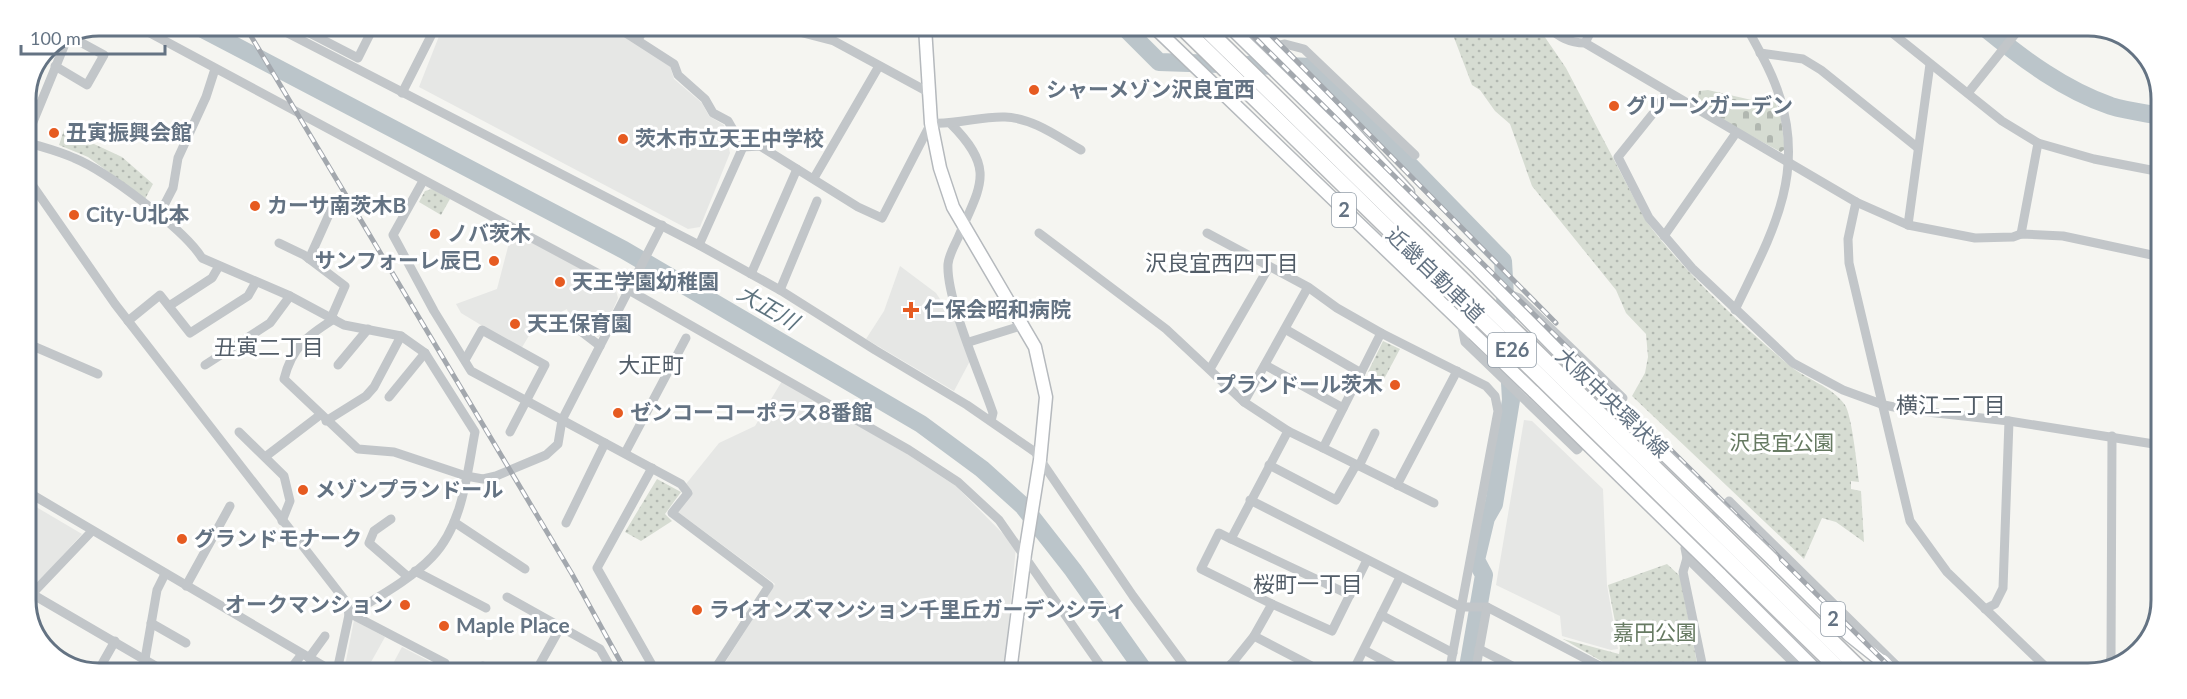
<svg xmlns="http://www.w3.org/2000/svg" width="2187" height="699" font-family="Lato,'Noto Sans JP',sans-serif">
  <defs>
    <pattern id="cemetery-stones" width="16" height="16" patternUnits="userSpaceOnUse" patternTransform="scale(1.5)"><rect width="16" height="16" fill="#d6dcd2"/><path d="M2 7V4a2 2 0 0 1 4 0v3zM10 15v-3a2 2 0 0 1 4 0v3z" fill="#b1b7b0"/></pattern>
    <pattern id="park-dots" width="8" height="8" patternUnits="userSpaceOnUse" patternTransform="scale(1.5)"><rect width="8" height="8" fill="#d6dcd2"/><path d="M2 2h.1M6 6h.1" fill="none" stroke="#b1b7b0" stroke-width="1.8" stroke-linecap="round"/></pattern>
  </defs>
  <rect width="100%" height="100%" fill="#f5f5f1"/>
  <g fill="#e6e7e5">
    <path d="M443 26H608L670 66 674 79 702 103 709 116 724 125 730 153 700 227 688 229 419 87Z"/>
    <path d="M515 233 615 287 618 298 602 335 598 337 569 316 567 309 553 316 542 314 521 349 461 313 456 304 497 289 509 243Z"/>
    <path d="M900 266 936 293 949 313H952L971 359 954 391 866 339 884 311Z"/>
    <path d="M782 381 907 454 956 486 1016 547 1004 672H719L775 584 678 512 693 492 686 484 719 443 755 426Z"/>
    <path d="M1524 420 1532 421 1603 489 1607 585 1618 649 1611 650 1562 636 1560 616 1496 585Z"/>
    <path d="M26 501 82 534 26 596Z"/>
    <path d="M354 620 385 637 366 671H344Z"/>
    <path d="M402 647 429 661 424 671H389Z"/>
  </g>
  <path fill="url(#cemetery-stones)" d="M1708 90 1769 104 1773 95 1781 118 1785 149 1781 152 1696 106 1699 91Z"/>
  <g fill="url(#park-dots)">
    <path d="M1450 27H1538L1566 68 1646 221C1687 275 1737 321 1789 365 1805 379 1832 386 1845 405 1852 416 1857 466 1859 482L1851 481V489L1861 491 1864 542 1836 522 1822 518 1804 559 1632 396 1645 373 1648 357 1646 334 1626 313 1616 290 1532 186 1510 124 1495 111 1480 90 1472 85Z"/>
    <path d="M64 130 122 157 153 184 145 199 88 157 59 145Z"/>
    <path d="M432 189 450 199 441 215 419 202 425 191Z"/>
    <path d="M1383 341 1400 349 1384 379 1368 372Z"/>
    <path d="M657 479 681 492 665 514 672 521 641 541 625 532Z"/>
    <path d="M1667 564 1680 576 1699 673H1622L1563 639 1619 654 1620 648 1608 585Z"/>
  </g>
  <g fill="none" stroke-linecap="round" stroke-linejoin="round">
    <g stroke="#bbc5ca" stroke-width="18">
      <path d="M197 26 624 250 921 424 982 469 1023 506 1073 570 1145 672"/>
      <path d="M1124 27 1159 62 1314 67 1503 261 1511 400 1494 504 1486 518 1476 560 1484 575 1467 673"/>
      <path d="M1985 28C2023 59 2064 90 2111 106 2127 111 2145 113 2161 116"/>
    </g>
    <defs>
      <g id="major">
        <path d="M925 27 931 123 940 168 953 207 1035 347 1046 397 1040 460 1025 554 1010 672"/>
        <path d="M1154 27 1534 392"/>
        <path d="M1230 27 1478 269 1566 359"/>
        <path d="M1257 27 1408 192"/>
        <path d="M1773 560 1849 635 1889 667"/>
        <path d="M1720 574 1819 673"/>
      </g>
      <path id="highway" d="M1882 662 1892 673"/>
    </defs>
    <use href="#major" stroke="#b5b9bd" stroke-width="15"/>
    <use href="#highway" stroke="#b5b8bb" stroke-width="18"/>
    <g stroke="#c2c6c9" stroke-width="9">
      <path d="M137 26 627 289 909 450 958 482 999 520 1105 672"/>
      <path d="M274 26 699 245 780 290 875 350 967 405 1035 452 1133 596 1189 672"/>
      <path d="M296 26 358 58 374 26"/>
      <path d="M615 26 674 64 678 75 705 99 713 113 728 121 743 147 699 245"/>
      <path d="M776 26 834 41 930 93"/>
      <path d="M1548 27C1559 37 1569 43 1585 43L1856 202 1908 225 1975 238 2013 237 2021 234 2063 236 2161 257"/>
      <path d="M1886 28 2002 121 2038 143 2094 159 2161 172"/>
      <path d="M638 39 647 26"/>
      <path d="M1585 43 1593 27"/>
      <path d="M1275 46 1285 44 1304 49 1415 155"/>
      <path d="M1760 53 1803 59 1821 70 1918 148"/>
      <path d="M55 66 87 85 104 55 71 37"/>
      <path d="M402 93 436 26"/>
      <path d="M1666 93 1655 111 1618 157 1649 218 1692 268 1793 363 1843 390 1884 405 1909 410 2009 421 2160 445"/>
      <path d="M1968 93 2020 28"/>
      <path d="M951 124C997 170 980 186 958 238 954 246 949 255 948 264 946 299 981 377 993 413L991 421"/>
      <path d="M26 139 67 39"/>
      <path d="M26 142C42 147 59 151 74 158 106 171 184 229 202 258L290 296 344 325 401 336 425 353 475 432C467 473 463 525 432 557 410 580 376 598 349 615"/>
      <path d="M743 147 760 146 858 207 882 218 931 123C956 125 981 116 1005 117 1033 118 1058 137 1081 150"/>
      <path d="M26 176 115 304 347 603 349 615 337 671"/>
      <path d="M814 178 879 66"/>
      <path d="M423 181 393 235 434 311 471 371 681 484 688 493 672 513 769 586 713 672"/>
      <path d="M1856 202 1848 239 1849 263 1910 521 1947 572 2052 673"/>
      <path d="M159 215 173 188 178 158 206 97 215 69"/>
      <path d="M1908 225 1930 64"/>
      <path d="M1039 233 1166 329 1244 402"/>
      <path d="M1207 233 1308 287 1337 308 1381 333 1323 448 1288 431 1244 402 1308 287"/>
      <path d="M2021 234 2038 143"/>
      <path d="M1664 236 1736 133"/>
      <path d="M279 243 304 255 345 286 331 318"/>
      <path d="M309 259 331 210"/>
      <path d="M26 265 29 266"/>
      <path d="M751 274 797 169"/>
      <path d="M780 290 817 201"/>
      <path d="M1501 291 1519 298 1623 398 1601 422"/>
      <path d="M169 306 212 278 219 266"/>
      <path d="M1735 310C1768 240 1806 179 1780 98 1773 74 1759 50 1747 28"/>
      <path d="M561 316 600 346"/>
      <path d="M334 319C307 336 292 347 284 379L358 449 394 452 466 476 483 479 496 476 546 455 558 444 562 420 662 225"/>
      <path d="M128 321 160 295 190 333 248 296 256 282"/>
      <path d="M1461 322 1465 342 1577 450 1588 437"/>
      <path d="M1285 329 1361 373"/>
      <path d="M1381 333 1486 386 1495 396 1498 411 1449 673"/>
      <path d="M969 342 1024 325"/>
      <path d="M26 343 98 374"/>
      <path d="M465 360 482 330 545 365 510 432"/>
      <path d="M205 365 270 323 290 296"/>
      <path d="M338 365 368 329"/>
      <path d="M1265 365 1343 408"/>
      <path d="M1210 369 1269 267"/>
      <path d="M389 397 425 353"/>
      <path d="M326 421 366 396 374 387 401 336"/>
      <path d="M239 432 284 476 290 501 282 521"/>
      <path d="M1323 448 1434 503"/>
      <path d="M625 453 686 338"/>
      <path d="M265 457 320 415"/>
      <path d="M1269 465 1336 500 1356 465"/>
      <path d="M1359 466 1375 433"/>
      <path d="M652 468 597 568 656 672"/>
      <path d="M1397 485 1457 371"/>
      <path d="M26 491 332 671"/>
      <path d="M1250 500 1461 607H1487L1613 673"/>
      <path d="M391 519 374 531 369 543 407 576"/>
      <path d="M454 522 525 569"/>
      <path d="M566 523 605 443"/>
      <path d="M1706 525 1729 501 1904 673"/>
      <path d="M1231 539 1350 595"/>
      <path d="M1693 540 1685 548 1687 558 1804 673"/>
      <path d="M1687 558 1683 572 1704 673"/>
      <path d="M415 571 486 608"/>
      <path d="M186 586 230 506"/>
      <path d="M32 594 164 671"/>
      <path d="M507 597 600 649 613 672"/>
      <path d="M1272 604 1332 631 1367 560"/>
      <path d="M26 606 32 594 92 531"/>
      <path d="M1985 609 1995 604 2003 588 2009 421"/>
      <path d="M351 614 445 663 441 671"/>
      <path d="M1381 615 1453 653"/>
      <path d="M151 623 186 643"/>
      <path d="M1254 636 1325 673"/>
      <path d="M1479 649 1526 673"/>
      <path d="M1364 650 1407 673"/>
      <path d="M309 658 325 636"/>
      <path d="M145 659 157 590 165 574"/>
      <path d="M1231 664 1247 672"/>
      <path d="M483 666 494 671"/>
      <path d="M2109 667 2111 657 2112 436"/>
      <path d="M98 671 115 641"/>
      <path d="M289 671 302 654"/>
      <path d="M536 671 560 628"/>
      <path d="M1225 672 1254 636 1272 604 1201 569 1219 533 1231 539 1288 431"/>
      <path d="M1352 673 1400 577"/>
      <path d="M1475 673 1487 607"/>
    </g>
    <use href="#major" stroke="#fff" stroke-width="12"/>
    <use href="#highway" stroke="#fff" stroke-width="15"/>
    <defs>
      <g id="rail">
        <path d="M245 26 572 574 626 672"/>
        <path d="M1244 27 1896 673"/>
        <path d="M1263 27 1556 323"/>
      </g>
    </defs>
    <use href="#rail" stroke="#a3a8ae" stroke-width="5"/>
    <use href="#rail" stroke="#fff" stroke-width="3" stroke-dasharray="9" stroke-linecap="butt"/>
    <defs>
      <g id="major-bridge">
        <path d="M1566 359 1773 560"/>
        <path d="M1534 392 1720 574"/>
      </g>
      <g id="highway-bridge">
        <path d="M1182 27 1843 673"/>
        <path d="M1204 27 1864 673"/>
      </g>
    </defs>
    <use href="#major-bridge" stroke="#b5b9bd" stroke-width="15" stroke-linecap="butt"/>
    <use href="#highway-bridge" stroke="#b5b8bb" stroke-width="18" stroke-linecap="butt"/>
    <use href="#major-bridge" stroke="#fff" stroke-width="12"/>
    <use href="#highway-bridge" stroke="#fff" stroke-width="15"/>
  </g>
  <g fill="#e65b21" stroke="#fff" stroke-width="2">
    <circle cx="1034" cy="90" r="6"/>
    <circle cx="1614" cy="106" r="6"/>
    <circle cx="54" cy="133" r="6"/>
    <circle cx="623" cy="139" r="6"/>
    <circle cx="255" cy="206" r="6"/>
    <circle cx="74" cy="215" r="6"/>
    <circle cx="435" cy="234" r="6"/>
    <circle cx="494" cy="261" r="6"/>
    <circle cx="560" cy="282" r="6"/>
    <path d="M908 301h6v6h6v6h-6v6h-6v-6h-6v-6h6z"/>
    <circle cx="515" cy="324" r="6"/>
    <circle cx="1395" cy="385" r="6"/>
    <circle cx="618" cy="413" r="6"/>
    <circle cx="303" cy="490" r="6"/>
    <circle cx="182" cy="539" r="6"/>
    <circle cx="405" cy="605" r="6"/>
    <circle cx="697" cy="610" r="6"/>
    <circle cx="444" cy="626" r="6"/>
  </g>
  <g text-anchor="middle" stroke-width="6" stroke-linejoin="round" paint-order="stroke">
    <g fill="#fff" stroke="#929da8" stroke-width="1.5">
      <rect x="1332" y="193" width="24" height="34" rx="4.5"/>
      <rect x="1488" y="333" width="48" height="34" rx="4.5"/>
      <rect x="1821" y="602" width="24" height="34" rx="4.5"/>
    </g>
    <g font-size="20" font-weight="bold" fill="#647383">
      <text x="1344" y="217">2</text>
      <text x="1512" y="357">E26</text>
      <text x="1833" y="626">2</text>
    </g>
    <g font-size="21" font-weight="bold" fill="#647383" stroke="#fff" text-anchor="start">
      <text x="1046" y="97">シャーメゾン沢良宜西</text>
      <text x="1626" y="113">グリーンガーデン</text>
      <text x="66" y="140">丑寅振興会館</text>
      <text x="635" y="146">茨木市立天王中学校</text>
      <text x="267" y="213">カーサ南茨木B</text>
      <text x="86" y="222">City-U北本</text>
      <text x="447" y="241">ノバ茨木</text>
      <text x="482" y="268" text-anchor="end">サンフォーレ辰巳</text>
      <text x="572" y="289">天王学園幼稚園</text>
      <text x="924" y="317">仁保会昭和病院</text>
      <text x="527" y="331">天王保育園</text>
      <text x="1383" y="392" text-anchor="end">プランドール茨木</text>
      <text x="630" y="420">ゼンコーコーポラス8番館</text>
      <text x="315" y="497">メゾンプランドール</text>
      <text x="194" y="546">グランドモナーク</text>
      <text x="393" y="612" text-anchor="end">オークマンション</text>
      <text x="709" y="617">ライオンズマンション千里丘ガーデンシティ</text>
      <text x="456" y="633">Maple Place</text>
    </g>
    <g font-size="21" fill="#647383" stroke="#fff">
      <text transform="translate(1435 275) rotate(44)" y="7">近畿自動車道</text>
      <text transform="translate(1612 403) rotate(44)" y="7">大阪中央環状線</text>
    </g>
    <g font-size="21" fill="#667a62" stroke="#fff">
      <text x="1782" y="450">沢良宜公園</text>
      <text x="1655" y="640">嘉円公園</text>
    </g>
    <g font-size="22" fill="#525d68" stroke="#fff">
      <text x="1222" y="271">沢良宜西四丁目</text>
      <text x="269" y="355">丑寅二丁目</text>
      <text x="651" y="373">大正町</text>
      <text x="1951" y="413">横江二丁目</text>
      <text x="1308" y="592">桜町一丁目</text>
    </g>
    <g font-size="22" font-style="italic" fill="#5f7580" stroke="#fff">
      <text transform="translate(768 307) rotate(30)" y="8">大正川</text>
    </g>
  </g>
  <path d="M0 0H2187V699H0ZM99 36H2088A63 63 0 0 1 2151 99V600A63 63 0 0 1 2088 663H99A63 63 0 0 1 36 600V99A63 63 0 0 1 99 36Z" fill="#fff" fill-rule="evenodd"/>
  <path fill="none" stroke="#647383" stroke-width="3" d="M99 36H2088A63 63 0 0 1 2151 99V600A63 63 0 0 1 2088 663H99A63 63 0 0 1 36 600V99A63 63 0 0 1 99 36Z"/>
  <path d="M21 45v9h144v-9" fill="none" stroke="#647383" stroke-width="3"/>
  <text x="30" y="45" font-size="18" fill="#647383" stroke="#ffffff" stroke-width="4.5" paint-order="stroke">100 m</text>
</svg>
